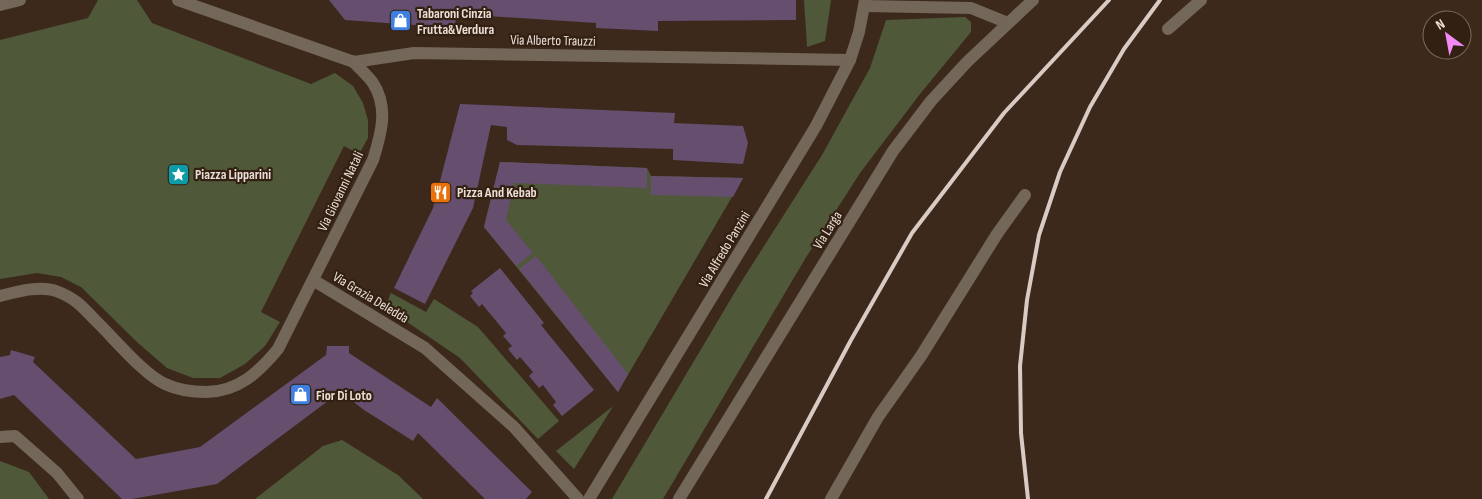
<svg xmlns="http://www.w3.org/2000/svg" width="1482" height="499" font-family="'Sofia Sans Condensed',sans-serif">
  <rect width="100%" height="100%" fill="#3c291c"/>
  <g fill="#4f5939">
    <path d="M98 0H137L152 23 311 84 335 73 353 86 363 103 368 120V138L359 154 344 146 261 312 280 322 265 346 245 364 220 378H193L167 368 138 343 81 287 61 277 37 273 0 279V40L88 18Z"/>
    <path d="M804 0H831L825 41 807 47Z"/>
    <path d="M965 17 971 22V32L920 94 860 173 805 259 663 499H612L738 287 822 155 870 68 886 20Z"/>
    <path d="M500 162 647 168 651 176 743 178 618 392 484 227Z"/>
    <path d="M391 293 426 312 434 299 478 327 559 421 538 439 460 358 385 307Z"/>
    <path d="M612 407V408L574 469 556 451Z"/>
    <path d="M342 440 398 475 423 499H255L323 446Z"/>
    <path d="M0 461 29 472 49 499H0Z"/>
  </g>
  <g fill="#654e6e">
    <path d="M329 0H796V20L658 21V31L596 28V23L456 14 455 28 345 20Z"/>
    <path d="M460 104 675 113 674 123 743 126 748 143 743 164 673 160V149L517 145 507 140V127L491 125 473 208 425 304 394 288 433 208Z"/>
    <path d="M500 162 647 168V188L514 183 506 220 533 253 516 266 484 227Z"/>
    <path d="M651 176 743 178 733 197 651 195Z"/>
    <path d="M536 256 628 374 618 392 519 269Z"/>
    <path d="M500 268 544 323 541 325 594 390 562 416 553 405 556 402 543 385 539 388 529 376 533 372 520 357 517 360 508 349 512 346 503 336 506 333 482 304 479 307 470 296 473 293 471 291Z"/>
    <path d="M327 346H349V353L431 407 437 398 532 492 526 499H485L418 433 413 441 364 410 342 393 336 395 217 484 132 499H122L14 395 0 399V357L10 355 11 350 35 357 33 362 136 459 200 447 326 355Z"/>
  </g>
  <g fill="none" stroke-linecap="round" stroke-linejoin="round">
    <g stroke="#736759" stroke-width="12">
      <path d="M178 0 354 62 414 53 850 60"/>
      <path d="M0 5 20 0"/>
      <path d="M865 6 971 8 1008 23"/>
      <path d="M1168 29 1201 0"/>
      <path d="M313 280 425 348 514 427 578 499"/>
      <path d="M0 296C16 292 40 285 56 291 75 298 82 306 95 320 113 337 144 375 165 384 178 390 193 392 206 392 238 392 259 372 278 349L373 160C381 134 389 108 373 83 368 76 360 69 354 62"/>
      <path d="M0 437 15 436 57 473 78 499"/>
      <path d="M589 499 816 126 850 60 859 32 865 0"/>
      <path d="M679 499 893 151 931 101 967 62 1033 0"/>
      <path d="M831 499 878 417 921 356 997 234 1025 195"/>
    </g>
    <g stroke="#d9cbc3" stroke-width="4">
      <path d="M766 499 851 340 912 233 1004 113 1109 0"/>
      <path d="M1028 499 1021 433 1020 366 1027 300 1039 235 1060 172 1090 107 1124 49 1160 0"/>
    </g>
  </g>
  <defs>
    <symbol id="shop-square" viewBox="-11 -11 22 22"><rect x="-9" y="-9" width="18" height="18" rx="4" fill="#3f7fe0" stroke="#322012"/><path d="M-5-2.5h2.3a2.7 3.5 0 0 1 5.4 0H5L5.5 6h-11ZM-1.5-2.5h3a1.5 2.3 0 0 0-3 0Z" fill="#fff"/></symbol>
    <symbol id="sight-square" viewBox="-11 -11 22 22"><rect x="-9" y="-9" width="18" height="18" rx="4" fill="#0f9aa8" stroke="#322012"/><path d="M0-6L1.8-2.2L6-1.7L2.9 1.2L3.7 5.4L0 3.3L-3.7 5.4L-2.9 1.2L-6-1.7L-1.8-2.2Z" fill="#fff"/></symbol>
    <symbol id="restaurant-square" viewBox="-11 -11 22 22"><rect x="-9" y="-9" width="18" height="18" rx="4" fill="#e8710a" stroke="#322012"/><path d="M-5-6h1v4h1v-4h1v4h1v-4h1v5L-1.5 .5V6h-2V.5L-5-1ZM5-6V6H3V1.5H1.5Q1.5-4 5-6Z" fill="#fff"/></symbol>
  </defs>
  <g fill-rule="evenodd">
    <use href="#shop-square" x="388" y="8" width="25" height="25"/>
    <use href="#sight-square" x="166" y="162" width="25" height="25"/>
    <use href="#restaurant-square" x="428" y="180" width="25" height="25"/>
    <use href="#shop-square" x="288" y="382" width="25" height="25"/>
  </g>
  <g text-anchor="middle" stroke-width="4.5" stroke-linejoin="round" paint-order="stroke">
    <g font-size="14" font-weight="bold" fill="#ebded6" stroke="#322012" text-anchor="start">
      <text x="417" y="18">Tabaroni Cinzia<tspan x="417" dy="16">Frutta&amp;Verdura</tspan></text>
      <text x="195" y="179">Piazza Lipparini</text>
      <text x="457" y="197">Pizza And Kebab</text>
      <text x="316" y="400">Fior Di Loto</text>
    </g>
    <g font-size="14" fill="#ebded6" stroke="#322012">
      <text transform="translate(553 40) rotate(1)" y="5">Via Alberto Trauzzi</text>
      <text transform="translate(340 191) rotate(-64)" y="5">Via Giovanni Natali</text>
      <text transform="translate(827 230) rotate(-58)" y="5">Via Larga</text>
      <text transform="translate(724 249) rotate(-59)" y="5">Via Alfredo Panzini</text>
      <text transform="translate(371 297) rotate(31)" y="5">Via Grazia Deledda</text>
    </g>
  </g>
  <g transform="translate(1447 35) rotate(328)"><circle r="24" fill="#322012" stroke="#7c6c60"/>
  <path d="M0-4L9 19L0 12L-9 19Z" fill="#f18af4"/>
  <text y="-8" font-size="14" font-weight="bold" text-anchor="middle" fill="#ebded6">N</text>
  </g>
</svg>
